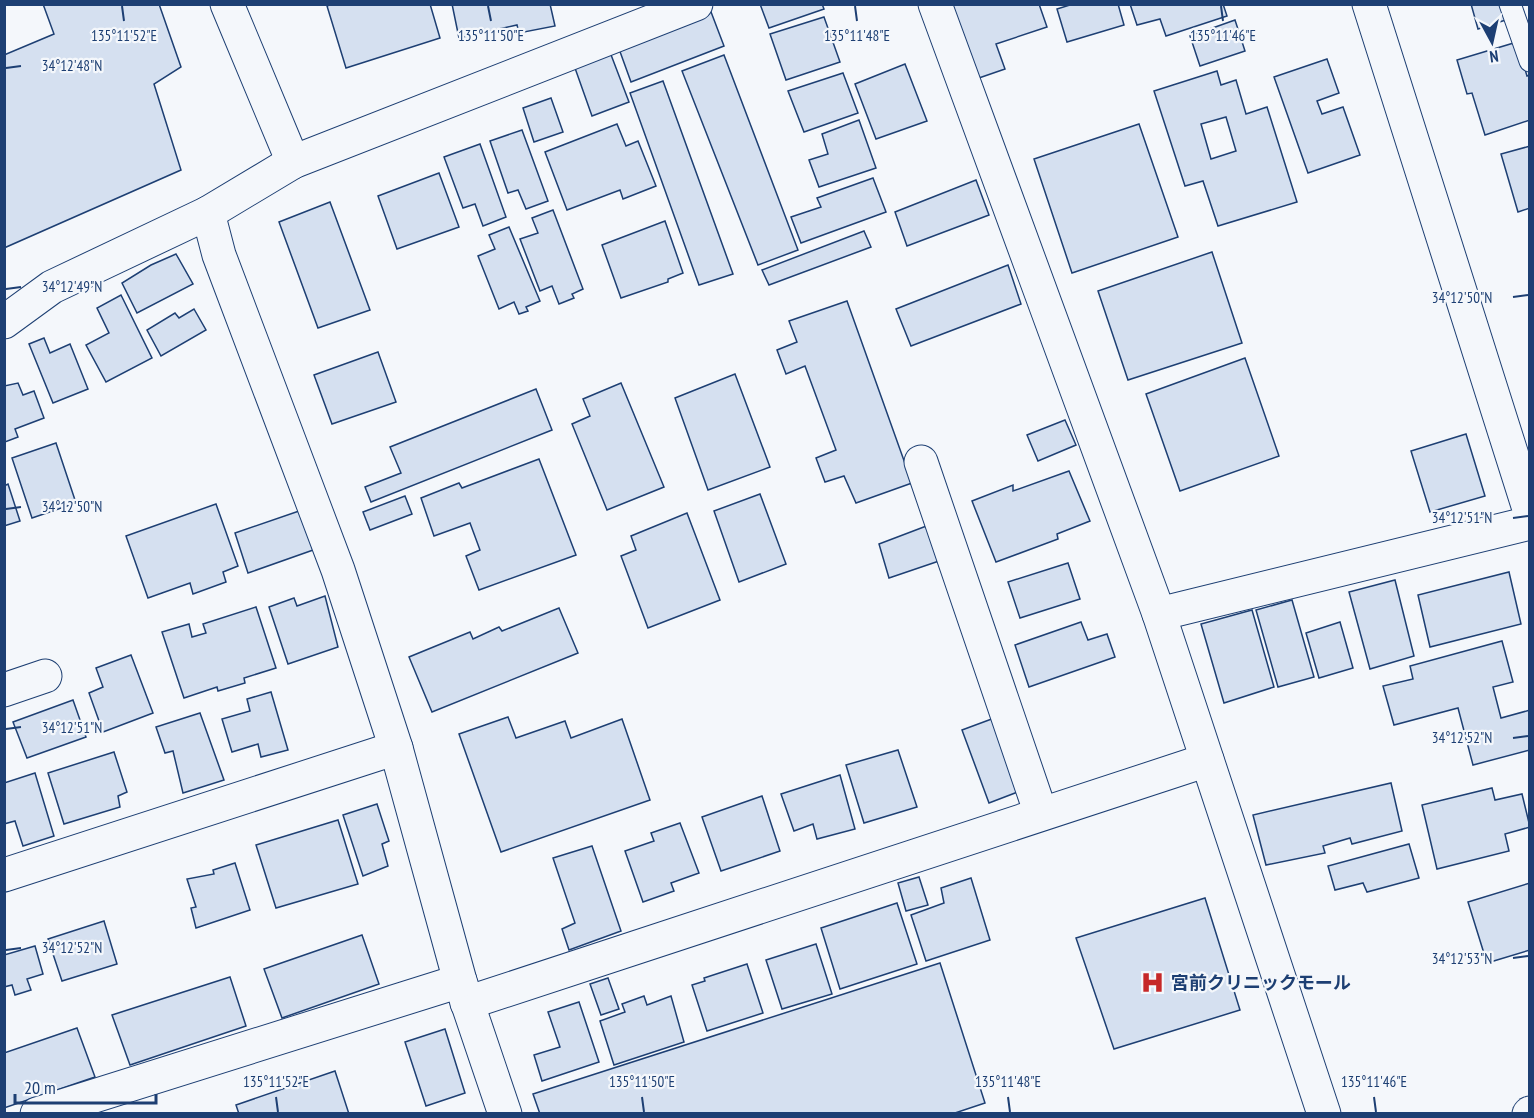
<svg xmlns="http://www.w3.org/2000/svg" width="1534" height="1118" font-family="'PT Sans Narrow','Noto Sans JP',sans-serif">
  <rect width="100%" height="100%" fill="#f4f7fb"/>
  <g fill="#d5e0f0" stroke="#1d3f73" stroke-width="1.5" fill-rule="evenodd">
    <path d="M43 4H159L181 67 154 84 181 170 4 248V55L54 34Z"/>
    <path d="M332 4H430L440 38 346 68 327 6Z"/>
    <path d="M452 4H550L555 26 519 33 517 25 459 38Z"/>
    <path d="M708 4 724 46 631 82 614 35Z"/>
    <path d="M760 4H822L824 9 769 28Z"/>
    <path d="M952 4H1039L1047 27 996 44 1005 69 976 79Z"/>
    <path d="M1073 4H1118L1124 25 1067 42 1057 9Z"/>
    <path d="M1130 4H1223L1227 16 1166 36 1160 19 1137 25Z"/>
    <path d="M1471 4H1517L1521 15 1478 29Z"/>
    <path d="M824 17 840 62 786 80 770 34Z"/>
    <path d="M1235 20 1245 51 1200 66 1190 36Z"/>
    <path d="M605 39 629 102 592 116 570 54Z"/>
    <path d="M1517 42 1527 76 1530 75V120L1485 135 1472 93 1467 94 1457 60Z"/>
    <path d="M724 55 798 250 758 265 682 71Z"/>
    <path d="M1327 59 1339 93 1317 101 1322 114 1343 107 1360 155 1308 173 1274 77Z"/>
    <path d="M905 64 927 121 876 139 855 84Z"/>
    <path d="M1217 71 1221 85 1236 80 1246 114 1267 107 1297 202 1218 226 1203 181 1185 186 1154 91ZM1226 117 1236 151 1211 159 1201 124Z"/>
    <path d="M843 73 858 113 804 132 788 91Z"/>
    <path d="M663 81 733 274 699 285 630 93Z"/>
    <path d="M551 98 563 132 534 142 523 108Z"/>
    <path d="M859 120 876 168 819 187 809 160 828 154 822 134Z"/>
    <path d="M617 124 626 146 638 141 656 186 623 199 620 190 567 210 545 152Z"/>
    <path d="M1139 124 1178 237 1072 273 1034 159Z"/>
    <path d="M522 130 548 201 526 209 518 190 508 193 490 141Z"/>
    <path d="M480 144 506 217 483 226 475 204 463 208 444 157Z"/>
    <path d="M1530 146V208L1518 212 1501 154Z"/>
    <path d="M439 173 459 227 397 249 378 196Z"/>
    <path d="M873 178 886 212 801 243 791 217 821 207 817 198Z"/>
    <path d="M976 180 989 215 907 246 895 212Z"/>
    <path d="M330 202 370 310 318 328 279 222Z"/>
    <path d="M553 210 583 289 572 294 574 298 559 304 552 286 540 291 520 239 538 233 532 218Z"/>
    <path d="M665 221 683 273 668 279V282L621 298 602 245Z"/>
    <path d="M509 227 540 301 526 307 528 311 519 314 514 302 499 309 478 256 495 249 489 235Z"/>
    <path d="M864 231 871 247 769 285 762 270Z"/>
    <path d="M1212 252 1242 343 1128 380 1098 291Z"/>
    <path d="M176 254 193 284 137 313 122 283 151 265Z"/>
    <path d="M1008 265 1021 304 911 346 896 309Z"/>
    <path d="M121 295 152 358 106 382 86 345 109 333 97 308Z"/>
    <path d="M847 301 912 483 856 503 844 476 825 482 816 458 836 450 805 366 786 374 777 350 797 342 789 321Z"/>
    <path d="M194 309 206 330 161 356 147 330 175 313 179 318Z"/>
    <path d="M44 338 50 353 70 344 88 389 53 403 29 344Z"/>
    <path d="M378 352 396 402 332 424 314 375Z"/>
    <path d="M1245 358 1279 456 1180 491 1146 394Z"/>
    <path d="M735 374 770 467 708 490 675 398Z"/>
    <path d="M18 383 23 395 34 391 44 418 15 429 18 437 5 442 4 386Z"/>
    <path d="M621 383 664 487 607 510 572 424 590 416 583 399Z"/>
    <path d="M536 389 552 430 371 502 365 487 401 473 390 447Z"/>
    <path d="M1065 420 1076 445 1038 461 1027 435Z"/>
    <path d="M1466 434 1485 496 1430 512 1411 451Z"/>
    <path d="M56 443 76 503 32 518 12 458Z"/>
    <path d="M539 459 576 555 479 590 466 556 480 550 470 523 434 536 421 498 459 483 462 488Z"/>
    <path d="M1069 471 1090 521 1057 534 1058 539 996 562 972 501 1013 485V491Z"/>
    <path d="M8 484 20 521 4 526V486Z"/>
    <path d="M760 494 786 564 739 582 714 511Z"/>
    <path d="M405 496 412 514 370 530 363 512Z"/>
    <path d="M216 504 238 566 223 572 226 582 193 594 190 583 148 598 126 536Z"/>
    <path d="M302 510 316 549 248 573 235 533Z"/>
    <path d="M687 513 720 600 648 628 621 556 636 550 631 536Z"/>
    <path d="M929 525 942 560 889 578 879 544Z"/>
    <path d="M1068 563 1080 599 1020 618 1008 582Z"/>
    <path d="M1509 572 1521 624 1430 647 1418 595Z"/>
    <path d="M1395 580 1414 656 1370 669 1349 592Z"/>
    <path d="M325 596 338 647 288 664 269 607 294 598 297 606Z"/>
    <path d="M1292 600 1314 677 1278 687 1256 610Z"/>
    <path d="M256 607 276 668 244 678 245 683 218 691 217 687 184 698 162 632 189 624 192 637 206 633 203 624Z"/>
    <path d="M559 608 578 653 432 712 409 657 470 632 473 639 499 627 502 631Z"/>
    <path d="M1252 610 1274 687 1224 703 1201 624Z"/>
    <path d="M1081 622 1088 640 1107 634 1115 657 1029 687 1015 645Z"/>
    <path d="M1340 622 1353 668 1319 678 1306 633Z"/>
    <path d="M1502 641 1513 682 1493 687 1501 718 1530 710V750L1473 765 1458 708 1394 725 1383 686 1413 679 1410 666Z"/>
    <path d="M131 655 153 713 103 732 89 693 103 687 96 668Z"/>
    <path d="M271 692 288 750 261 757 258 744 232 752 222 719 250 711 247 699Z"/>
    <path d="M73 700 86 737 27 758 13 722Z"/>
    <path d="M200 713 224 780 183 793 173 751 165 753 156 727Z"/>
    <path d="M508 717 516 738 565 721 571 738 622 719 650 800 501 852 459 734Z"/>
    <path d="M997 717 1023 790 989 803 962 730Z"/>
    <path d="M898 750 917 807 864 823 846 765Z"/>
    <path d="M114 752 127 792 118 796 120 807 64 824 48 773Z"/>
    <path d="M35 773 54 836 23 846 15 821 4 824V783Z"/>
    <path d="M840 775 855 829 817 839 813 824 794 831 781 794Z"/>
    <path d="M1391 783 1402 831 1352 844 1350 838 1323 846 1325 853 1266 865 1253 815Z"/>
    <path d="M1492 788 1495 800 1522 794 1530 827 1505 834 1509 851 1437 869 1422 805Z"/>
    <path d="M762 796 780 851 721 871 702 817Z"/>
    <path d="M377 804 389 841 382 844 388 866 363 876 343 815Z"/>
    <path d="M338 820 358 884 276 908 256 845Z"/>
    <path d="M680 823 699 873 671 883 674 891 643 902 625 851 654 841 651 833Z"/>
    <path d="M1409 844 1419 878 1367 892 1363 883 1335 890 1328 866Z"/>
    <path d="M592 846 621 931 569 950 562 929 575 923 553 858Z"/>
    <path d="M235 863 250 910 196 928 191 908 196 907 187 879 214 874 213 870Z"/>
    <path d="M919 877 928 905 906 911 898 883Z"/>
    <path d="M971 878 990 940 926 961 911 915 944 903 941 888Z"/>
    <path d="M1530 883V950L1487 963 1468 902Z"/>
    <path d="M1205 898 1240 1010 1114 1049 1076 938Z"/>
    <path d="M897 903 917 964 840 989 821 928Z"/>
    <path d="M104 921 117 964 62 981 48 939Z"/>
    <path d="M362 935 379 984 282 1018 264 969Z"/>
    <path d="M816 944 832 994 782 1009 766 960Z"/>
    <path d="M35 946 43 974 27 979 31 990 15 995 12 985 4 987V955Z"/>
    <path d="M940 963 985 1103 952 1114H540L533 1094Z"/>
    <path d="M747 964 763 1013 707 1031 692 985 705 981 704 978Z"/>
    <path d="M230 977 246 1026 130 1065 112 1015Z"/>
    <path d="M608 978 619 1009 601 1015 590 984Z"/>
    <path d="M644 996 647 1005 671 996 684 1042 614 1065 600 1021 625 1012 622 1004Z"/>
    <path d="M579 1002 599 1062 542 1081 534 1055 560 1047 548 1012Z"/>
    <path d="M77 1028 95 1077 4 1108V1053Z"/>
    <path d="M445 1029 465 1093 426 1106 405 1042Z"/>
    <path d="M335 1071 349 1114H239L236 1105Z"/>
  </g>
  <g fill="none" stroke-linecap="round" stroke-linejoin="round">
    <defs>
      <path id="lane" d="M1510 4 1530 61"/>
      <g id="street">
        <path d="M227 4 293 162"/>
        <path d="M935 4 1159 614 1324 1114"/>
        <path d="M208 213 219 255 338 570 396 748 460 981 505 1114"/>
        <path d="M4 322 52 287 208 213 293 162 696 4"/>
        <path d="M921 462 1041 814"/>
        <path d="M1159 614 1530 523"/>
        <path d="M4 690 45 676"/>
        <path d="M4 875 396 748"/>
        <path d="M467 1003 1207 760"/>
        <path d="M37 1114 460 981"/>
      </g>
      <g id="secondary">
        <path d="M1369 4 1530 512"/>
        <path d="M1529 1114 1530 1113"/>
      </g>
    </defs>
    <use href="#lane" stroke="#1d3f73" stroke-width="23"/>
    <use href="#street" stroke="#1d3f73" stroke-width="35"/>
    <use href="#secondary" stroke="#1d3f73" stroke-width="35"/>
    <use href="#lane" stroke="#f4f7fb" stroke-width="21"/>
    <use href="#street" stroke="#f4f7fb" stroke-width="33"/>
    <use href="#secondary" stroke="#f4f7fb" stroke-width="33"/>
  </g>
  <path fill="none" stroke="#1d3f73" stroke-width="2" d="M122 6 124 21M488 6 491 21M855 6 857 21M1221 6 1223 21M6 68 21 66M6 289 21 287M1513 297 1528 295M6 509 21 507M1513 518 1528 516M6 729 21 727M1513 738 1528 736M6 950 21 948M1513 958 1528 956M276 1097 278 1112M642 1097 644 1112M1008 1097 1010 1112M1374 1097 1376 1112"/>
  <defs>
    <symbol id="hospital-bare" viewBox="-9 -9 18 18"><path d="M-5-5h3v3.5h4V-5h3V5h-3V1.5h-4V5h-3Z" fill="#c62828" stroke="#f4f7fb" stroke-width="2.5" paint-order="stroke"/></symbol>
  </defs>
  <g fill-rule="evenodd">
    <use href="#hospital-bare" x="1136" y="966" width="33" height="33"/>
  </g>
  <g text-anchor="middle" stroke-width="4.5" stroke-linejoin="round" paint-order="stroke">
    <g font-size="18" font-weight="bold" fill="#1d3f73" stroke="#f4f7fb" text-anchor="start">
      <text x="1171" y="989">宮前クリニックモール</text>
    </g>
  </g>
  <g font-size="15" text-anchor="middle" fill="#1d3f73" stroke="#f4f7fb" stroke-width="4.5" stroke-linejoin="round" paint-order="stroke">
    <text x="124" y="41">135°11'52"E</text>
    <text x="491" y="41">135°11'50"E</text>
    <text x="857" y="41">135°11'48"E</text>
    <text x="1223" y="41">135°11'46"E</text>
    <text x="72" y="71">34°12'48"N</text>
    <text x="72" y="292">34°12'49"N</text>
    <text x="1462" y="303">34°12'50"N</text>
    <text x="72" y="512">34°12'50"N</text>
    <text x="1462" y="523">34°12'51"N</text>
    <text x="72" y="733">34°12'51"N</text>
    <text x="1462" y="743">34°12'52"N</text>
    <text x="72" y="953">34°12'52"N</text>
    <text x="1462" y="964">34°12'53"N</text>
    <text x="276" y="1087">135°11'52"E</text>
    <text x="642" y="1087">135°11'50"E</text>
    <text x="1008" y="1087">135°11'48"E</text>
    <text x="1374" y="1087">135°11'46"E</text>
  </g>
  <rect width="1534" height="1118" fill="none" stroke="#1d3f73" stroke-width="12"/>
  <g transform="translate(1492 42) rotate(172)" stroke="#f4f7fb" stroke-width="4.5" paint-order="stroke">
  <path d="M0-4.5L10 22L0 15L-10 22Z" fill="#1d3f73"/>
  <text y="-9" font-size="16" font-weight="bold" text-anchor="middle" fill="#1d3f73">N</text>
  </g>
  <path d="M15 1094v9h141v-9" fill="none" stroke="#1d3f73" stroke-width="3"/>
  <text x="24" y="1094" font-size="18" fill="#1d3f73" stroke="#f4f7fb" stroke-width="4.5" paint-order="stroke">20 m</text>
</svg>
